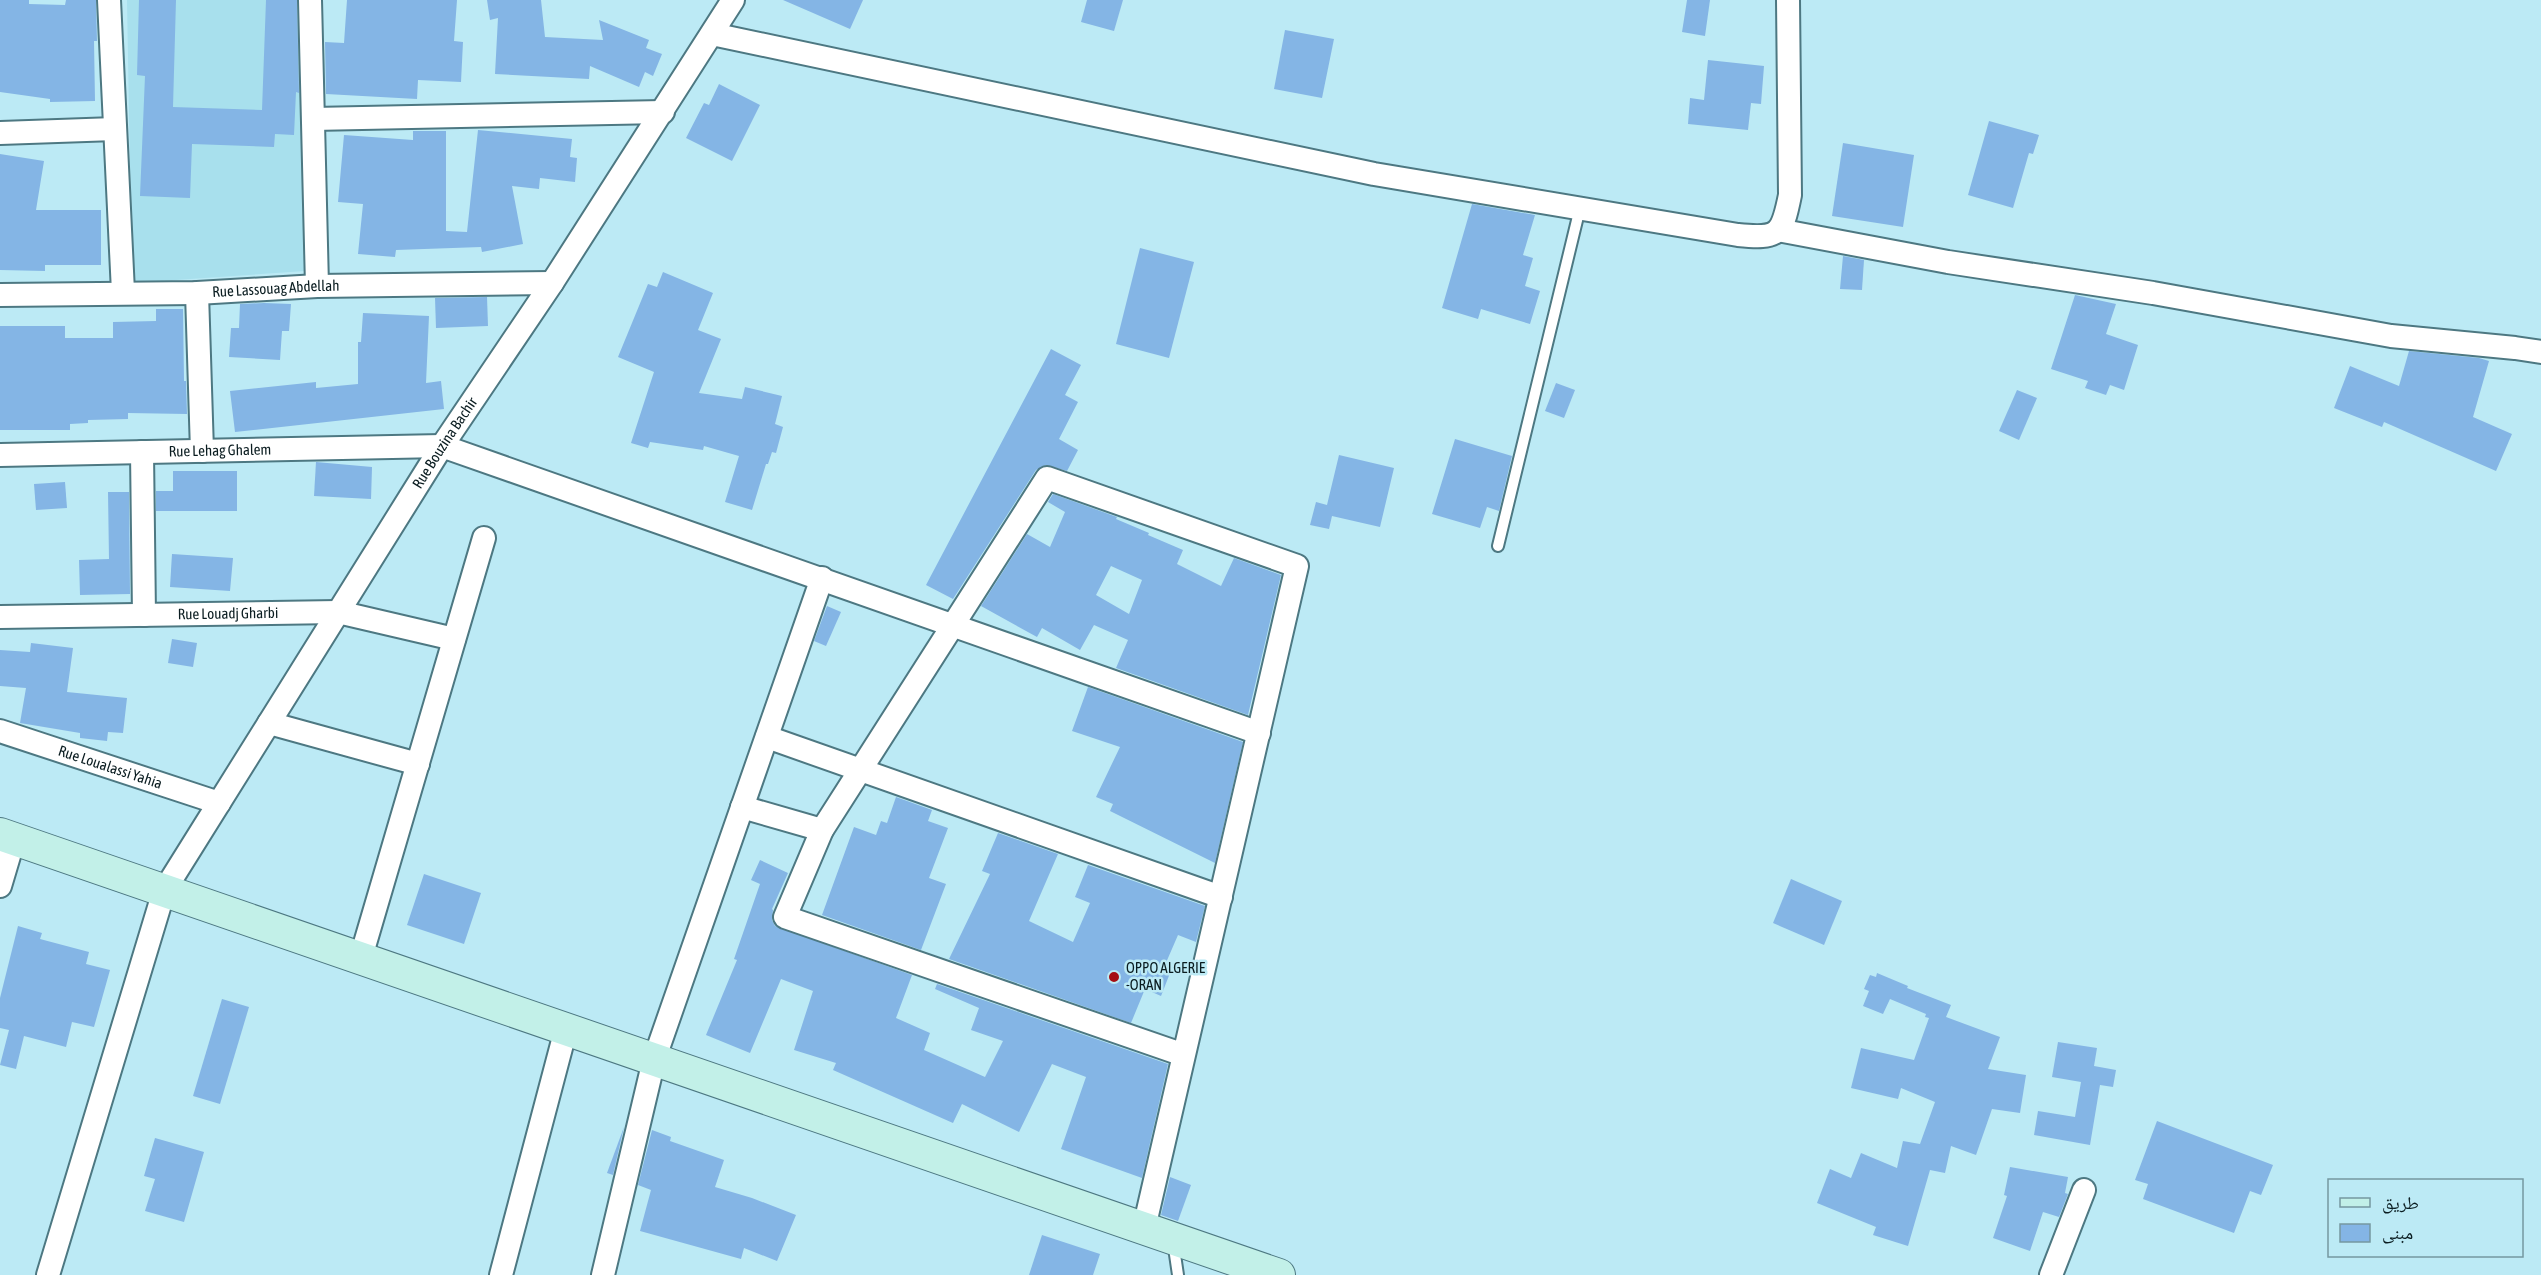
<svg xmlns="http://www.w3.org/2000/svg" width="2541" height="1275" font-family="'Asap Condensed','Noto Naskh Arabic',sans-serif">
  <rect width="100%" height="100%" fill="#bceaf5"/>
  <path fill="#a8e0ed" d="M127 0H298L305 271 132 283Z"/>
  <g fill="#84b5e5" fill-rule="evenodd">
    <path d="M0 0H29V4L65 5 66 0H96L97 41H94L95 101 50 102V99L0 92Z"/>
    <path d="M139 0H176L173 107 262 110 266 0H297L299 93 296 92 294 135 275 134 274 147 192 144 190 198 140 196 145 76 137 75Z"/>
    <path d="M347 0H457L454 41 463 42 461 82 418 80 417 99 326 94 325 42 344 43Z"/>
    <path d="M487 0H541L545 37 603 40 599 20 649 40 646 48 662 54 653 76 645 72 639 87 590 66 589 79 495 74 498 18 490 20Z"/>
    <path d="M783 0H863L850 29Z"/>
    <path d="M1087 0H1123L1114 31 1081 22Z"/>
    <path d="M1687 0H1710L1705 36 1682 32Z"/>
    <path d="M1285 30 1334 39 1322 98 1274 89Z"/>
    <path d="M1708 60 1764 66 1761 104 1751 103 1748 130 1688 124 1690 98 1704 100Z"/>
    <path d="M719 84 760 105 732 161 686 138 704 103 709 105Z"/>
    <path d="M1989 121 2039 135 2033 154 2029 153 2013 208 1968 195Z"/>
    <path d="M478 130 572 139 570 157 577 158 575 182 540 178 539 189 512 186 523 244 482 252 481 247 396 250 395 257 358 254 363 204 338 202 344 135 413 140V131H446V231L467 232Z"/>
    <path d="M1843 143 1914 155 1903 227 1832 216Z"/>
    <path d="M0 154 44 161 36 210H101V265H45V271L0 270Z"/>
    <path d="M1472 204 1535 215 1523 255 1533 258 1525 286 1540 291 1530 324 1481 309 1478 319 1442 308Z"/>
    <path d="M1140 248 1194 262 1169 358 1116 344Z"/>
    <path d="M1843 256 1864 260 1862 290 1840 289Z"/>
    <path d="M663 272 713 293 698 330 721 339 699 393 742 399 745 387 782 396 775 424 783 427 776 453 772 452 768 464H766L752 510 725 502 739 456 704 446 703 450 650 442 648 448 631 443 654 372 618 357 648 284 657 287Z"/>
    <path d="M2075 295 2116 304 2106 334 2138 345 2124 390 2110 385 2106 395 2085 388 2088 381 2051 369Z"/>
    <path d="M487 297 488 326 436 328 435 298Z"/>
    <path d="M264 303 291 304 289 331H282L280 360 229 357 231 328H239L240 304Z"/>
    <path d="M156 309H183L184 381H186L187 414 128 413V419L88 420V423L70 424V430H0V326H65V338H113V322L156 321Z"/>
    <path d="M363 313 429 316 426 383 441 381 444 409 235 432 230 391 316 382V388L358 384V342H361Z"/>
    <path d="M1051 349 1081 365 1065 395 1078 402 1059 439 1078 450 1067 471 1046 465 1036 470 953 599 926 585Z"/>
    <path d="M2409 351 2479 358 2489 361 2473 417 2512 434 2496 471 2384 422 2382 427 2334 408 2350 366 2399 386Z"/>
    <path d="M1556 383 1575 390 1564 418 1545 411Z"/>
    <path d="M2017 390 2037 398 2019 440 1999 431Z"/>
    <path d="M1455 439 1512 456 1499 511 1487 507 1480 528 1432 514Z"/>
    <path d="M1339 455 1394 468 1380 527 1332 516 1329 529 1310 525 1316 502 1327 505Z"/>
    <path d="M316 462 372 467 371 499 314 496Z"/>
    <path d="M173 471H237V511H156V491H173Z"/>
    <path d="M65 482 67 508 36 510 34 484Z"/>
    <path d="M108 492H129L130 594 80 595 79 560 109 559Z"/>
    <path d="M1053 494 1117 517 1116 519 1149 533 1148 535 1183 550 1177 564 1221 586 1234 558 1281 575 1248 715 1116 668 1128 640 1094 625 1080 650 1042 628 1037 637 981 606 1027 534 1050 547 1065 512 1048 502ZM1111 566 1142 580 1129 614 1096 595Z"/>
    <path d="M172 554 233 558 230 591 170 587Z"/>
    <path d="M827 606 841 612 826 646 814 641Z"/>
    <path d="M172 639 197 643 193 667 168 663Z"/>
    <path d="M31 643 73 648 67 692 127 698 123 733 108 732 107 741 80 738V733L20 723 26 688 0 686V650L30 652Z"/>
    <path d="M1088 687 1243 742 1215 863 1110 811 1113 804 1096 797 1120 747 1072 731Z"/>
    <path d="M896 797 932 810 928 821 948 828 929 878 946 884 921 950 822 915 854 827 876 835 881 821 887 823Z"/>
    <path d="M998 833 1058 854 1029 921 1073 942 1090 903 1075 897 1088 865 1205 906 1196 942 1178 935 1165 965 1172 968 1161 996 1145 989 1131 1023 949 959 990 874 982 871Z"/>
    <path d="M760 860 788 873 772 909 773 910 772 920 775 926 912 975 896 1018 930 1033 924 1050 985 1077 1003 1041 971 1030 979 1008 935 989 937 984 1168 1064 1142 1178 1061 1149 1086 1077 1052 1064 1019 1132 962 1104 953 1123 833 1070 836 1063 794 1050 813 991 781 979 750 1053 706 1035 737 960 734 959 760 884 751 880Z"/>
    <path d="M424 874 481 893 464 944 407 925Z"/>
    <path d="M1791 879 1842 901 1824 945 1773 923Z"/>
    <path d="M18 926 42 933 40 939 89 952 86 964 110 970 94 1027 72 1022 66 1047 24 1036 16 1069 0 1065 9 1030 0 1028V998Z"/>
    <path d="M1877 973 1908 986 1907 988 1951 1005 1946 1017 2000 1037 1988 1069 2026 1075 2020 1113 1992 1109 1976 1155 1951 1146 1945 1173 1930 1170 1908 1246 1873 1235 1876 1227 1817 1203 1830 1169 1851 1178 1861 1153 1897 1168 1903 1141 1920 1144 1935 1102 1901 1088 1898 1099 1851 1088 1861 1048 1914 1060 1929 1018 1925 1017 1926 1014 1890 999 1883 1014 1863 1006 1869 991 1864 989 1870 975 1876 977Z"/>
    <path d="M222 999 249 1007 220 1104 193 1096Z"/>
    <path d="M2058 1042 2097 1048 2094 1066 2116 1070 2113 1087 2100 1085 2090 1145 2034 1135 2038 1111 2075 1117 2081 1082 2052 1077Z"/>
    <path d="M2157 1121 2273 1165 2261 1195 2250 1191 2234 1233 2143 1199 2148 1184 2135 1180Z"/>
    <path d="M624 1127 613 1175 607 1173Z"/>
    <path d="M652 1130 671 1137 670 1141 724 1160 715 1187 752 1198 796 1215 777 1261 744 1248 741 1259 640 1231 651 1190 638 1185Z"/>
    <path d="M155 1138 204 1152 184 1222 145 1211 155 1179 144 1176Z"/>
    <path d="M2010 1167 2068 1177 2065 1193 2068 1194 2059 1217 2043 1212 2030 1251 1993 1238 2007 1196 2004 1195Z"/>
    <path d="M1170 1177 1191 1185 1178 1221 1161 1215Z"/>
    <path d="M1042 1235 1100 1254 1093 1275H1029Z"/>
  </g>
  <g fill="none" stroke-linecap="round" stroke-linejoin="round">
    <defs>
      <g id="lane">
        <path d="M1498 546 1580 208"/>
        <path d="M1173 1241 1178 1275"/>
      </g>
      <g id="street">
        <path d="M109 0 123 292"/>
        <path d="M310 0 317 286"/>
        <path d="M712 34 1374 174 1738 235C1779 239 1782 235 1790 195L1788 0"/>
        <path d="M313 119 663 112"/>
        <path d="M0 133 115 129"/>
        <path d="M1778 230 1948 262 2153 293 2391 336 2515 348 2541 352"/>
        <path d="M197 293 202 451"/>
        <path id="s1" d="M0 295 197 293 317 286 552 283"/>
        <path d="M142 452 144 615"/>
        <path id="s2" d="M0 455 442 446 1259 733"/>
        <path id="s3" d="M0 617 338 612 454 639"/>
        <path d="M269 723 418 764"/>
        <path id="s4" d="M0 731 219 803"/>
        <path d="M767 737 1221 897"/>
        <path d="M742 807 822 830"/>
        <path d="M0 886 14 839"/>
        <path d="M361 957 484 538"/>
        <path d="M1144 1228C1195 1008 1246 787 1297 566L1047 478 822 830 785 917 1184 1055"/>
        <path id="s5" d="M48 1275 164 891 442 446 552 283 733 0"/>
        <path d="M501 1275 566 1029"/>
        <path d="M603 1275 654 1060 822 578"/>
        <path d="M2051 1275 2084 1190"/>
      </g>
      <path id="secondary" d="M0 834 1279 1275"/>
    </defs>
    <use href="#lane" stroke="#4d7882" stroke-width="14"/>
    <use href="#street" stroke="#4d7882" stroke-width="26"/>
    <use href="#secondary" stroke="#4d7882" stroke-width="34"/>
    <use href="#lane" stroke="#fff" stroke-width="10"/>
    <use href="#street" stroke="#fff" stroke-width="22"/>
    <use href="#secondary" stroke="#c2f0e8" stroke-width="32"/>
  </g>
  <circle fill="#a50e13" stroke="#bceaf5" stroke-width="2" cx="1114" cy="977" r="6"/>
  <g text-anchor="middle" stroke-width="5" stroke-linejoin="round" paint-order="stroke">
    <g font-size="15" fill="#0b1d21" stroke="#bceaf5">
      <text dy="5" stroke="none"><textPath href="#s1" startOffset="276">Rue Lassouag Abdellah</textPath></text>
      <text dy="5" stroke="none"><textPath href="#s5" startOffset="930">Rue Bouzina Bachir</textPath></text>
      <text dy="5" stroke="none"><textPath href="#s2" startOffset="220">Rue Lehag Ghalem</textPath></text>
      <text dy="5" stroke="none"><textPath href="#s3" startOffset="228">Rue Louadj Gharbi</textPath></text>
      <text dy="5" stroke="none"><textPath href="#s4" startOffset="116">Rue Loualassi Yahia</textPath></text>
    </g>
    <g font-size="15" fill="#0b1d21" stroke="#bceaf5" text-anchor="start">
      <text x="1126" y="973">OPPO ALGERIE<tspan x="1126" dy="17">-ORAN</tspan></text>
    </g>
  </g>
  <rect x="2328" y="1179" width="195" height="78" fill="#bceaf5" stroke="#7598a0" stroke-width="1.5"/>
  <rect x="2340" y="1198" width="30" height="9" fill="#c2f0e8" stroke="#7598a0" stroke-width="1.5"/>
  <text x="2382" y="1209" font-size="18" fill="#0b1d21">طريق</text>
  <rect x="2340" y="1224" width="30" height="18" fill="#84b5e5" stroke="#7598a0" stroke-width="1.5"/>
  <text x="2382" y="1239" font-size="18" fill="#0b1d21">مبنى</text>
</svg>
